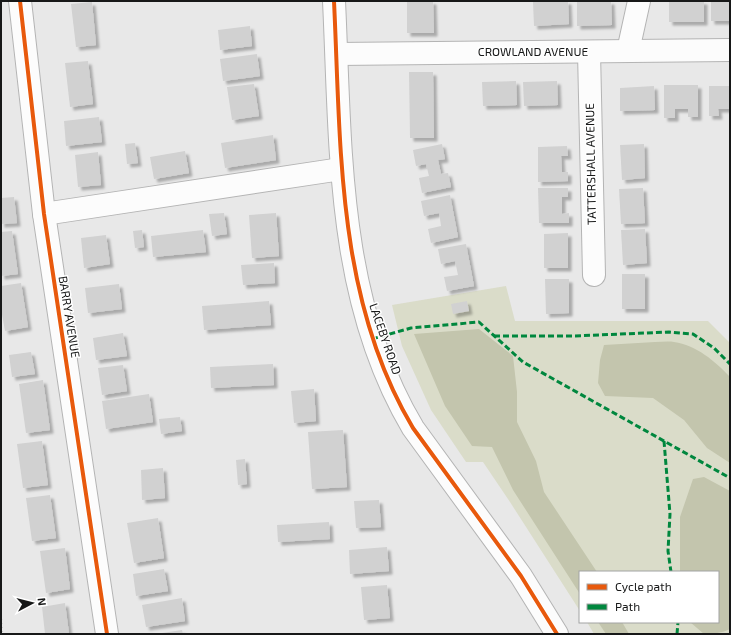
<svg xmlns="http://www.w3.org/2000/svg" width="731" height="635" font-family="'Exo 2',sans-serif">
  <defs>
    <filter id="shadow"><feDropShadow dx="3.5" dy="3.5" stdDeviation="1" flood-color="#0004"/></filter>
  </defs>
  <rect width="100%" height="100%" fill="#e8e8e8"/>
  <path fill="#dadcc9" d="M506 286 515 321H708L730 343V634H594L587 622H718V572H580V611L510 502 483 462H466L431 410 402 346 392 305Z"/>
  <g fill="#c3c5ad">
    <path d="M479 329 513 356 517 392V422L536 461 544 492 597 572H580V594L513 490 492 447 472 446 445 406 414 334Z"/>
    <path d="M655 342C661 342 668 341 674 342 696 345 715 361 730 377V463L707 448 684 420 653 398 605 396 598 383 600 360 604 345Z"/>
    <path d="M704 477 730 491V629C723 633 712 634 704 634L690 622H718V572H680V517L693 479Z"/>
    <path d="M598 622H622L629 634H606Z"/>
  </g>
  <g fill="#d1d1d1" filter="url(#shadow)">
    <path d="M407 1H433L434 33H407Z"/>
    <path d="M551 1H568L569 24 534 26 533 2Z"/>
    <path d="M611 1 612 25 577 26V2Z"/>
    <rect x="669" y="1" width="35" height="21"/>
    <rect x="711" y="1" width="19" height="20"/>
    <path d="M92 2 96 45 76 47 71 4Z"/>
    <path d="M250 26 252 46 220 50 218 30Z"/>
    <path d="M257 54 260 76 223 81 220 59Z"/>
    <path d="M88 61 93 104 70 107 65 63Z"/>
    <path d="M409 72H433L434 138H410Z"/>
    <path d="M516 81 517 105 483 106 482 82Z"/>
    <path d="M557 81 558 105 524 106 523 82Z"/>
    <path d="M254 84 259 116 232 120 227 87Z"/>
    <path d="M664 85H698V117H688V109H675V118H664Z"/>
    <path d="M654 86 655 110 620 111V88Z"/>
    <path d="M709 86H730V109H718L719 116H709Z"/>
    <path d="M99 117 102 142 66 146 64 121Z"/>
    <path d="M273 135 276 160 225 168 221 143Z"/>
    <path d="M135 143 138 163 127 164 125 144Z"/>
    <path d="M442 144 445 159 438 160 441 174 448 173 451 187 422 193 419 178 429 176 426 164 416 166 413 150Z"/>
    <path d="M644 144 645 178 622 180 620 145Z"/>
    <path d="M567 146 568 156H561L562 172H568V181L538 182V147Z"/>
    <path d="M185 151 189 173 154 179 150 157Z"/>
    <path d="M98 152 101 185 78 187 75 155Z"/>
    <path d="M538 188H568V197H562V214L569 213V223H539Z"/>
    <path d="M643 188 645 223 621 224 619 189Z"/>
    <path d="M450 195 458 237 431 243 428 229 441 226 440 219 439 213 424 216 421 201Z"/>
    <path d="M14 197 17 223 1 224V198Z"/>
    <path d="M224 213 227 234 212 236 209 214Z"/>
    <path d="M276 213 279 256 252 258 249 215Z"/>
    <path d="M645 229 647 263 623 265 621 230Z"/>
    <path d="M142 230 144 247 135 248 133 231Z"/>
    <path d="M203 230 206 252 153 257 151 236Z"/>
    <path d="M12 231 18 274 1 276V232Z"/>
    <path d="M568 233V268H544V234Z"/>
    <path d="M106 235 110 264 84 268 81 238Z"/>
    <path d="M466 244 474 286 447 291 444 277 458 275 455 261 441 264 438 249Z"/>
    <path d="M274 263 275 283 243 285 241 265Z"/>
    <rect x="622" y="274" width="23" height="35"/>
    <path d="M545 279H569V313L546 314Z"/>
    <path d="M21 283 28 327 5 331 1 309V286Z"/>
    <path d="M119 284 122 309 88 313 85 288Z"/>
    <path d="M269 301 271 325 204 330 202 306Z"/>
    <path d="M467 301 469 311 453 314 451 304Z"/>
    <path d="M123 333 127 356 96 360 93 338Z"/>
    <path d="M31 352 35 374 12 377 9 355Z"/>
    <path d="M273 364 274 385 211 388 210 367Z"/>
    <path d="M123 365 127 391 102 395 98 368Z"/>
    <path d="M43 380 50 430 26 433 19 384Z"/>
    <path d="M314 389 316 421 294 423 291 391Z"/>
    <path d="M149 394 153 422 106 429 102 401Z"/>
    <path d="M180 417 182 431 161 434 159 419Z"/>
    <path d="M343 430 347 487 312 489 308 432Z"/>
    <path d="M42 441 48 485 23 488 17 444Z"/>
    <path d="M245 459 247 484 238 485 236 460Z"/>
    <path d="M163 468 165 498 142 500 141 470Z"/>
    <path d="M50 495 56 538 32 541 26 498Z"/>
    <path d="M379 500 381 527 356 528 354 501Z"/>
    <path d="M158 518 164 558 134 563 127 523Z"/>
    <path d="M329 522 330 539 278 542 277 525Z"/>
    <path d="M387 547 389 571 350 574 349 550Z"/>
    <path d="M65 548 70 589 46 593 40 551Z"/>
    <path d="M164 569 168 591 136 596 133 574Z"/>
    <path d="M387 585 390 618 364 620 361 587Z"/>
    <path d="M182 598 185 621 146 627 142 605Z"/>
    <path d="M65 603 69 634H45L42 607Z"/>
    <path d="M182 630 183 634H162V633Z"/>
  </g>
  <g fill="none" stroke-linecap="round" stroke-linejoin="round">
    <defs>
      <g id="minor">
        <path d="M20 1 44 214 107 634"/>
        <path d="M628 51 639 1"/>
        <path d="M589 52 594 275"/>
        <path d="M337 54 730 50"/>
        <path d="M44 214 341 169"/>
      </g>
      <path id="highway" d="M334 1C341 146 336 299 413 428L521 576 557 634"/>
    </defs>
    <use href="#minor" stroke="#b4b4b4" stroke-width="24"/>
    <use href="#highway" stroke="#b4b4b4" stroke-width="24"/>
    <path stroke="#c6c6c6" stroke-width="2.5" stroke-dasharray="1 3" stroke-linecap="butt" d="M1 619 2 634"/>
    <use href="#minor" stroke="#fcfcfc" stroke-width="22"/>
    <use href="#highway" stroke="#fcfcfc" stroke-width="22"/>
    <g stroke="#00873e" stroke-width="3" stroke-dasharray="6 3" stroke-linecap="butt">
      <path d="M494 336H575L669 332 693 334 714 348 730 364"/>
      <path d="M372 339 411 328 479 322 523 362 730 478"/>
      <path d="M664 441 670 514 668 551 671 572"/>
      <path d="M677 634 678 622"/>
    </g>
    <defs>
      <g id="cycleway">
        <path d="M20 1 44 214 107 634"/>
        <path d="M334 1C341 146 336 299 413 428L521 576 557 634"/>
      </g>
    </defs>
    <use href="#cycleway" stroke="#fff" stroke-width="6"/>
    <use href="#cycleway" stroke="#e8590c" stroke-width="4"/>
  </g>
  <g text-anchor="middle" stroke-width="3" stroke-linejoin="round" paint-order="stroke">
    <g font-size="12" fill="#171818" stroke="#fff">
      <text x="533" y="56">CROWLAND AVENUE</text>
      <text transform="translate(591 164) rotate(-91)" y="4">TATTERSHALL AVENUE</text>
      <text transform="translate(69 317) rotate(81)" y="4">BARRY AVENUE</text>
      <text transform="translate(385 339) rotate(71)" y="4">LACEBY ROAD</text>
    </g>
  </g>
  <rect width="731" height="635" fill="none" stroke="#171818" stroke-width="4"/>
  <rect x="579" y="571" width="140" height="52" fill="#ffffff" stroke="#a2a3a3"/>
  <rect x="587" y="584" width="20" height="6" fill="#e8590c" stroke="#a2a3a3"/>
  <text x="615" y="591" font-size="12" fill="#171818">Cycle path</text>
  <rect x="587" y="604" width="20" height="6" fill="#00873e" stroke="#a2a3a3"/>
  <text x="615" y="611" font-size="12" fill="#171818">Path</text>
  <g transform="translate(32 603) rotate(83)" stroke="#ffffff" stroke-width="3" paint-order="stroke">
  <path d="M0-3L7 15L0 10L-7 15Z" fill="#171818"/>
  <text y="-6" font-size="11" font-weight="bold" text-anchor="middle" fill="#171818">N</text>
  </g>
</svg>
